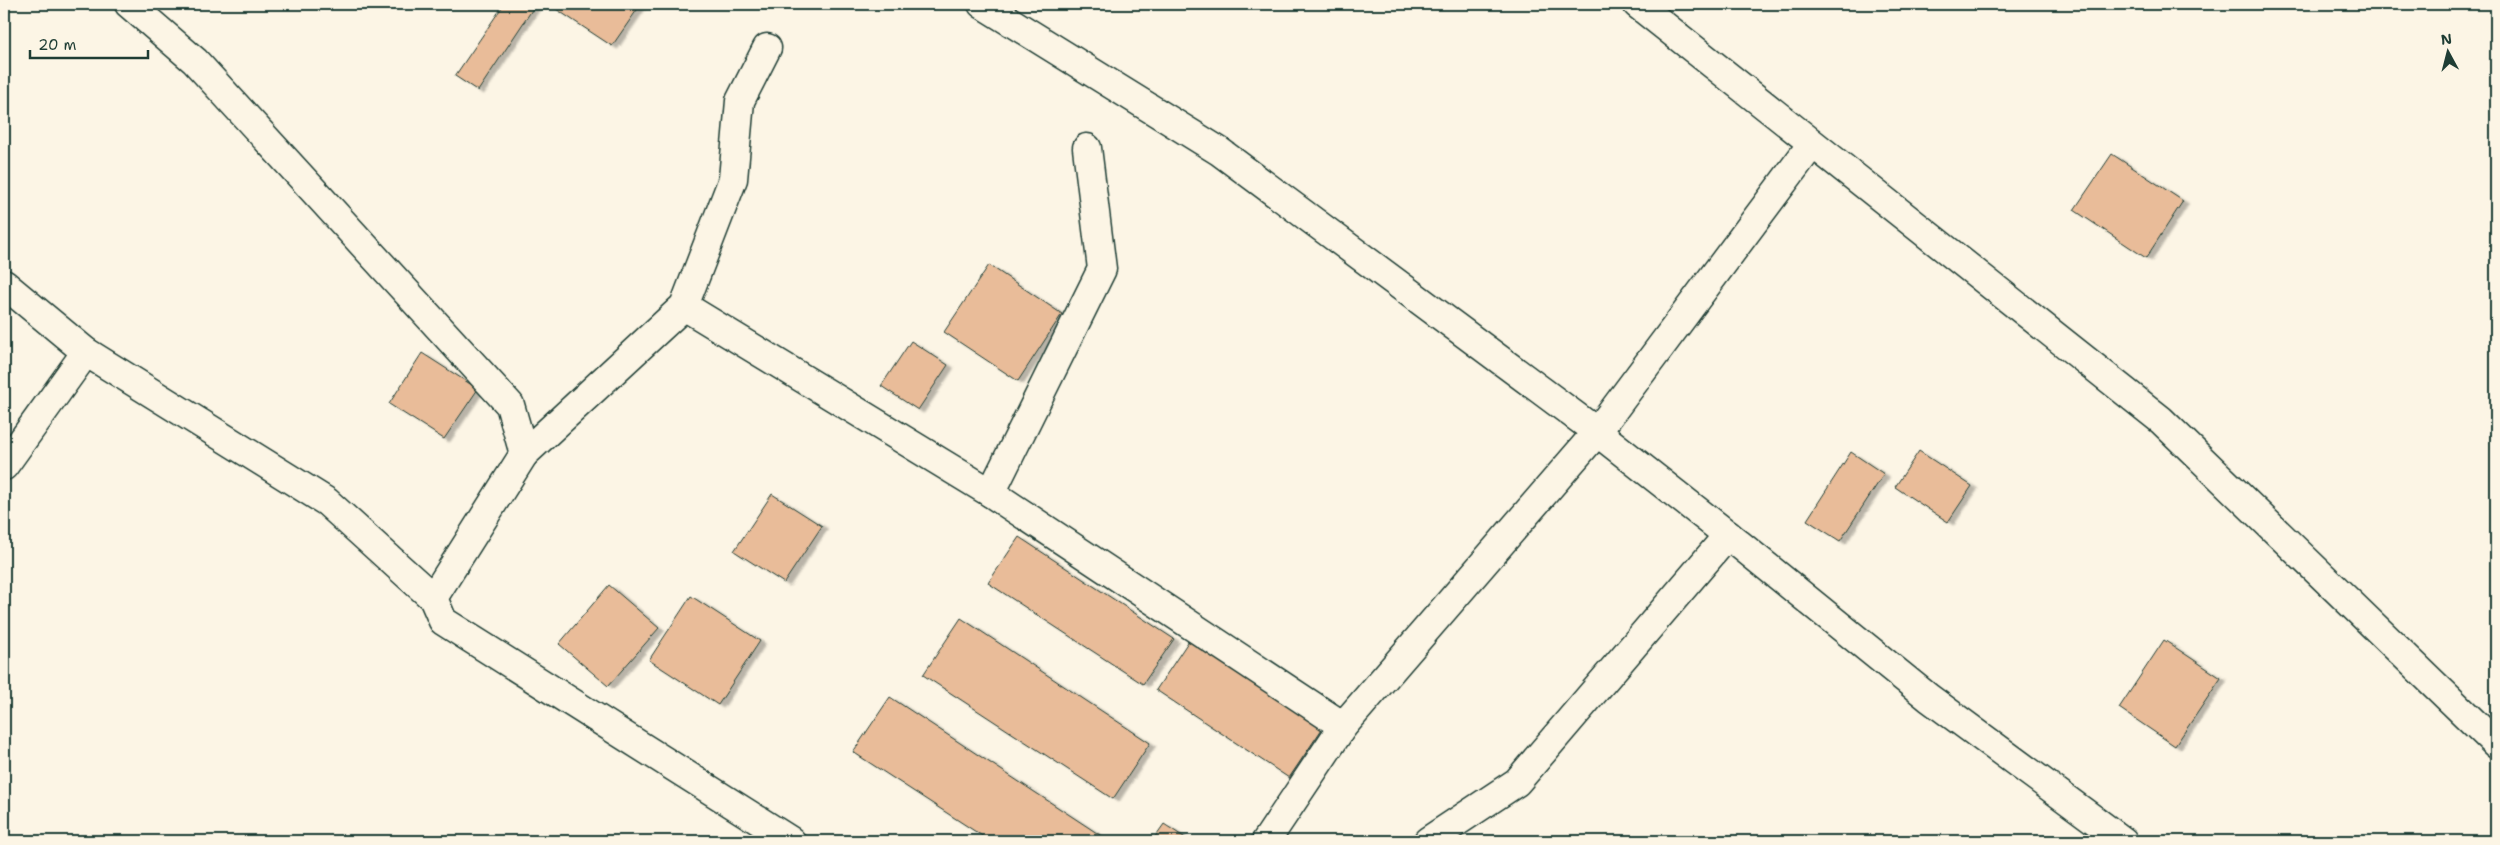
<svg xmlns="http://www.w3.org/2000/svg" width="2500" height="845" font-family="'Shantell Sans',sans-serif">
  <defs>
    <filter id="shadow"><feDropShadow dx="5.5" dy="3" stdDeviation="1" flood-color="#0004"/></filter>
  </defs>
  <rect width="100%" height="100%" fill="#fcf5e5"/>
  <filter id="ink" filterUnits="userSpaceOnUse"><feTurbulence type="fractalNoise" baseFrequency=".02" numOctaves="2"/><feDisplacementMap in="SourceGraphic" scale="10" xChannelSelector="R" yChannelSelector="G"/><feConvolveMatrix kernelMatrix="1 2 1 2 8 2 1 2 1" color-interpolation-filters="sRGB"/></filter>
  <g filter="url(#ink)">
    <g fill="#e9bc99" stroke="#1f3d34" filter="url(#shadow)">
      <path d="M504 4H536L478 91 455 76Z"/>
      <path d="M560 4H641L612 46 556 9Z"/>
      <path d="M2112 154 2183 201 2146 258 2074 210Z"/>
      <path d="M989 265 1062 314 1018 381 944 332Z"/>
      <path d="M911 341 948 365 918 410 881 386Z"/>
      <path d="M422 353 478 389 444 439 389 404Z"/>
      <path d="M1919 451 1972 486 1948 522 1895 487Z"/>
      <path d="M1851 452 1884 474 1840 541 1807 520Z"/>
      <path d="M772 494 822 526 784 583 734 551Z"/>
      <path d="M1019 537 1174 639 1143 684 988 583Z"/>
      <path d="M609 585 659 628 608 686 559 644Z"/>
      <path d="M691 596 760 641 718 705 649 660Z"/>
      <path d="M961 618 1150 743 1113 799 923 675Z"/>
      <path d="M1192 636 1326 723 1289 778 1156 690Z"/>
      <path d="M2164 640 2221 678 2175 746 2119 708Z"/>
      <path d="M890 697 1100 835 1097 841H990L853 752Z"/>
      <path d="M1164 824 1190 841H1152Z"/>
    </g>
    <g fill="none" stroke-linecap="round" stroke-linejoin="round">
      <defs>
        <g id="minor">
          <path d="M129 4 195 61 510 405 524 454 433 598 443 621 791 841"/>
          <path d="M982 4 1219 151 1597 432 1728 535 1929 698 2123 841"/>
          <path d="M1637 4 2161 420 2496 744"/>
          <path d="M1087 148 1102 269 991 493 1343 726 1266 841"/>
          <path d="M4 284 86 352 327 502 433 598"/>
          <path d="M684 306 991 493"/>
          <path d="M524 454 684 306 733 179 740 101 767 48"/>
          <path d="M4 466 86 352"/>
          <path d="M1343 726 1597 432 1812 144"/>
          <path d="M1428 841 1517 782 1728 535"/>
        </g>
      </defs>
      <use href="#minor" stroke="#1f3d34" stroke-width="31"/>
      <use href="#minor" stroke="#fcf5e5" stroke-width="28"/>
    </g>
  </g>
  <rect width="2500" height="845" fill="none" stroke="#fcf5e5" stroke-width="20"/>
  <rect x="10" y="10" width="2480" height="825" fill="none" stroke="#1f3d34" stroke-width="2" filter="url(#ink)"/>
  <g transform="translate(2448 52) rotate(353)" stroke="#fcf5e5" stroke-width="4" paint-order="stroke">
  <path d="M0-4L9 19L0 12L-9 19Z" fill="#1f3d34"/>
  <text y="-8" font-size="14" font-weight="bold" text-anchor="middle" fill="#1f3d34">N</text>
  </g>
  <path d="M30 50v8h118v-8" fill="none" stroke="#1f3d34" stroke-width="2.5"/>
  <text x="38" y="50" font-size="15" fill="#1f3d34" stroke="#fcf5e5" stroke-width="4" paint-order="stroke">20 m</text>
</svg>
